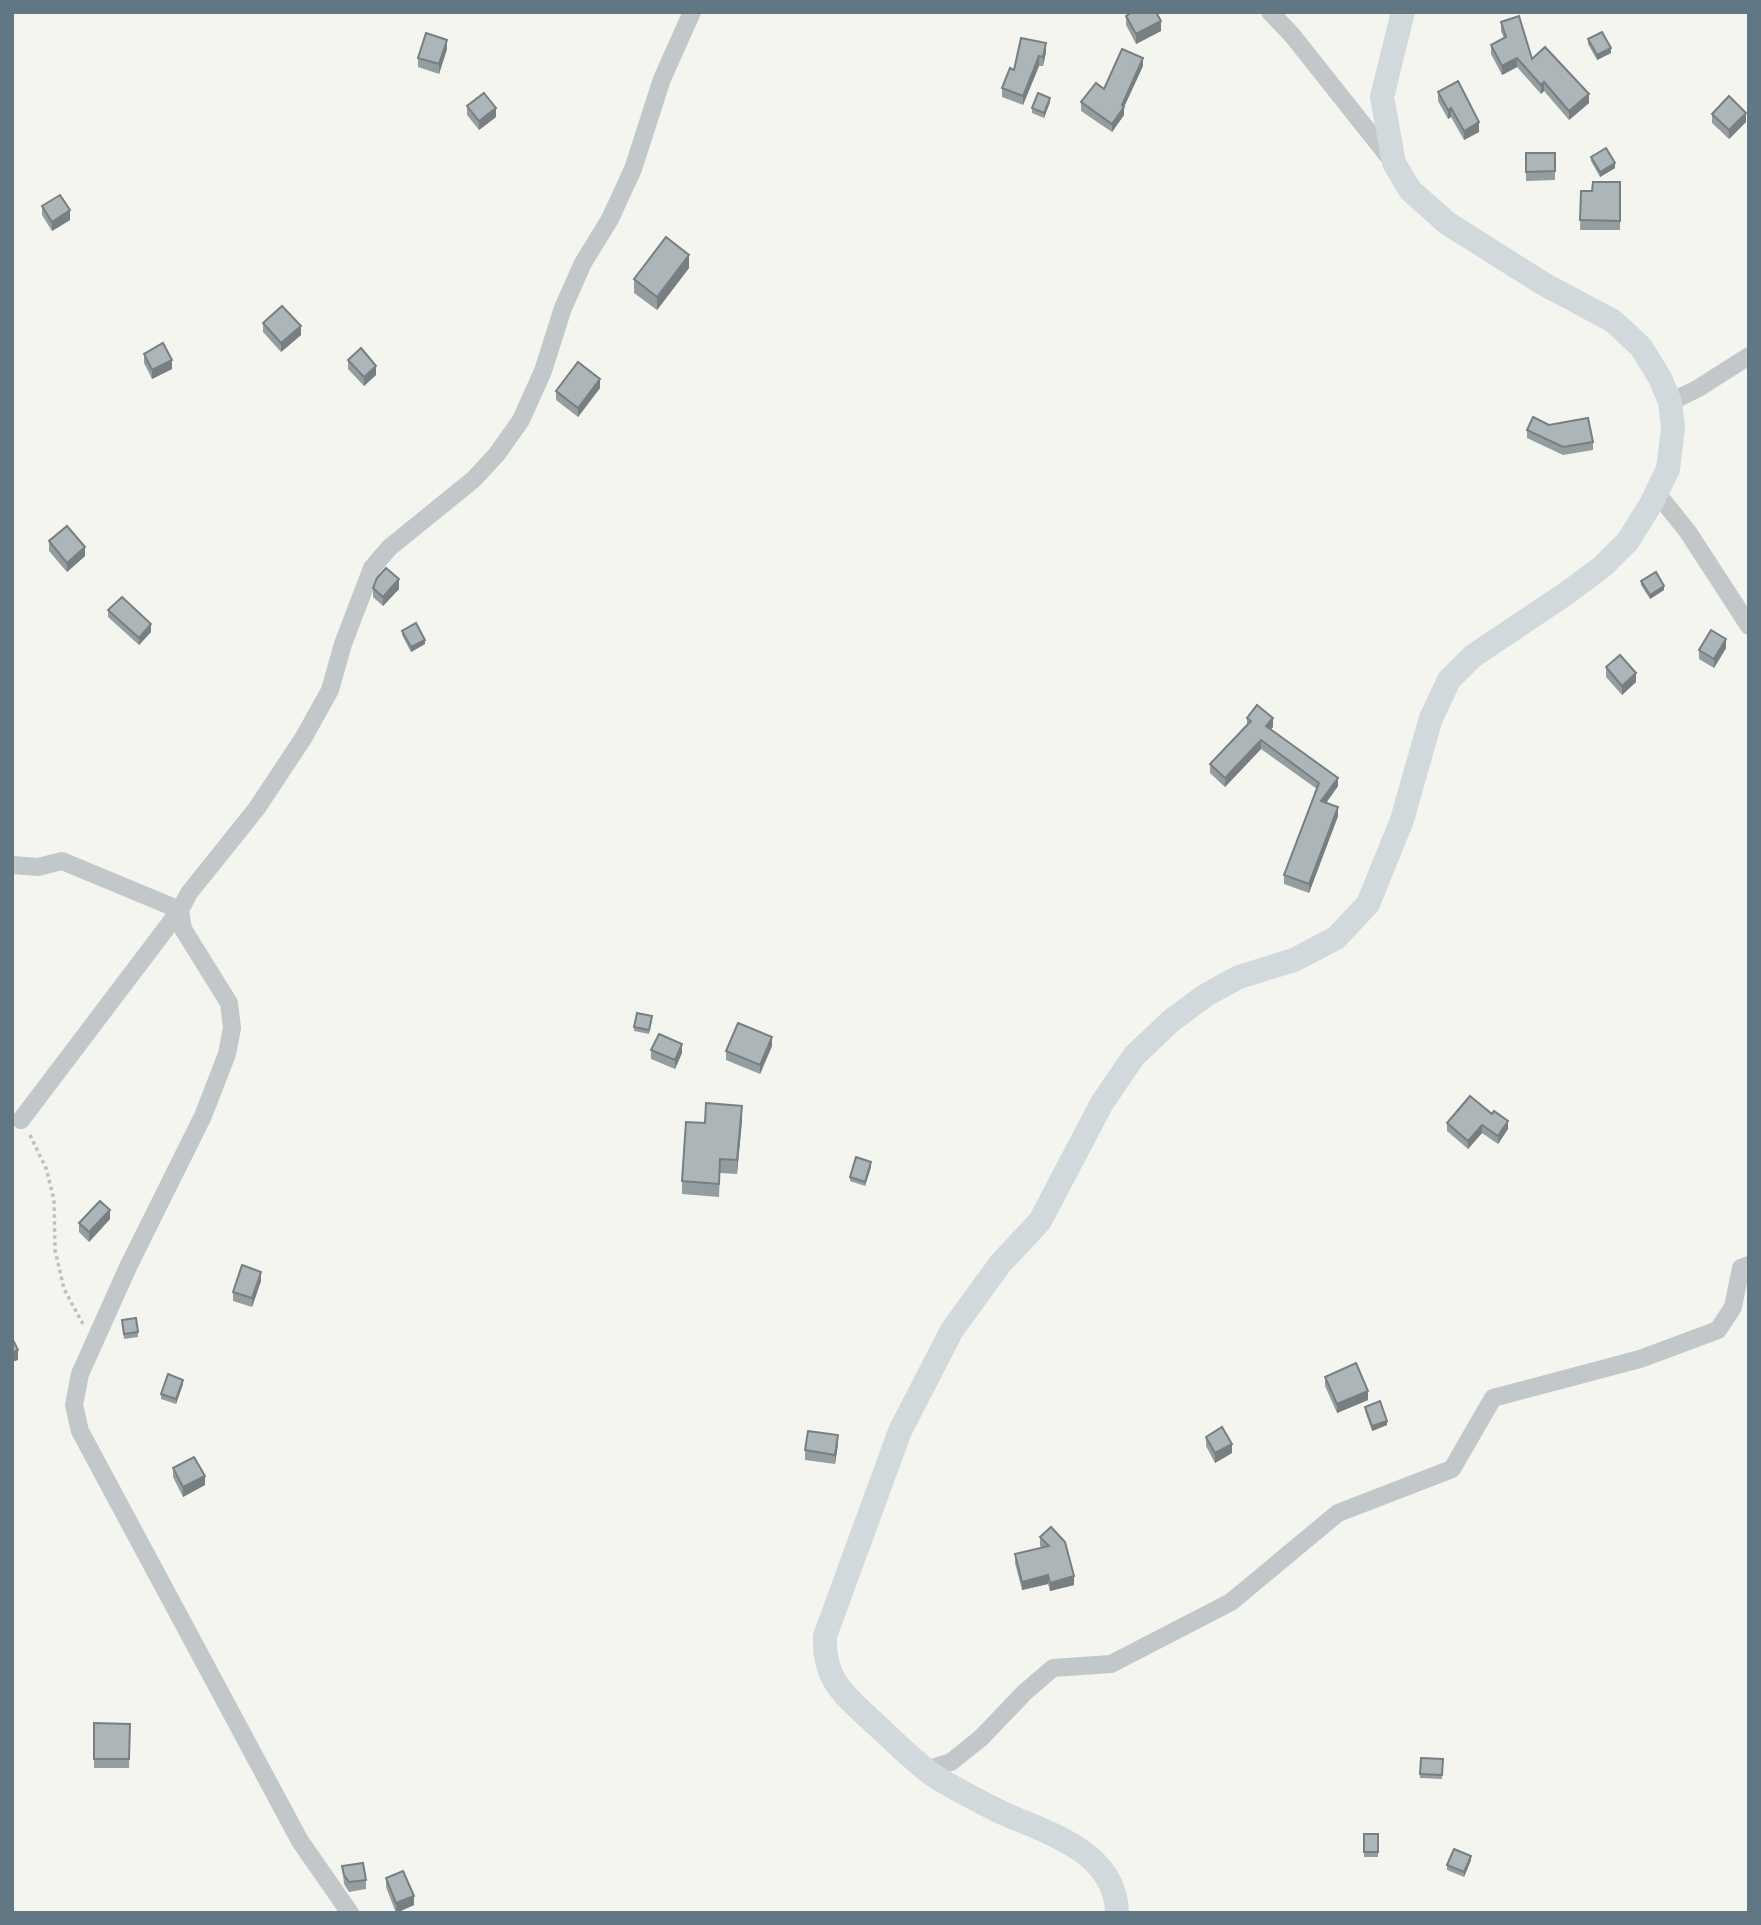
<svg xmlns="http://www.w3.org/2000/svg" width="1761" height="1925" font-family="'Varela Round',sans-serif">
  <rect width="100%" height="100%" fill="#f5f5f0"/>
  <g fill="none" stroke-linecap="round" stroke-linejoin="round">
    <path stroke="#bdc0c2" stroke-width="3.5" stroke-dasharray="3.5 3.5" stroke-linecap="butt" d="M30 1135 46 1168 54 1200 55 1250 64 1289 84 1326"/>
    <g stroke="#c2c7c9" stroke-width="18">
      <path d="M1270 12 1292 35 1392 161"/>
      <path d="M1670 402 1697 389 1749 356"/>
      <path d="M1656 492 1688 532 1749 626"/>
      <path d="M12 865 38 867 62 861 180 910 21 1120"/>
      <path d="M928 1769 951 1762 981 1738 1025 1692 1053 1668 1111 1664 1231 1602 1338 1513 1452 1469 1493 1398 1640 1359 1718 1330 1733 1307 1741 1268 1749 1265"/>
      <path d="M350 1913 300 1841 80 1431 74 1405 80 1374 128 1267 203 1116 227 1054 232 1028 229 1003 183 929 180 910 189 893 257 808 304 737 330 690 343 644 372 568 389 548 474 479 497 454 521 420 543 371 563 308 583 263 610 219 633 169 662 79 692 12"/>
    </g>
    <path stroke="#d2d9dc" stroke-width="24" d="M1117 1913C1116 1853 1051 1834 1005 1814 985 1805 964 1793 944 1782 922 1770 891 1738 871 1720 842 1693 823 1678 825 1636L900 1431 952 1330 1000 1264 1040 1221 1102 1103 1134 1056 1172 1020 1206 995 1239 977 1294 960 1336 938 1368 904 1402 820 1431 718 1449 680 1473 656 1567 593 1603 566 1628 541 1651 504 1668 469 1673 428 1670 402 1660 378 1641 347 1613 321 1542 283 1447 223 1410 190 1394 163 1382 97 1403 12"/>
  </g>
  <g fill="#949d9f">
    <path d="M1126 16 1161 31 1136 44 1126 25Z"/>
    <path d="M1501 22 1532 59 1589 103 1569 120 1544 91 1541 94 1517 67 1502 75 1491 54V45L1504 38 1501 31Z"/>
    <path d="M1588 39 1611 53 1597 60 1588 44Z"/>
    <path d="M447 49 439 74 418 67V58Z"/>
    <path d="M1046 52 1043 66H1039L1023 105 1002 97V88L1014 70Z"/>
    <path d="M1143 66 1124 107V115L1112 132 1081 111V102Z"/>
    <path d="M1438 92 1479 132 1464 140 1451 117 1448 119 1438 101Z"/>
    <path d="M1050 102 1044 118 1032 113V108Z"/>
    <path d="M467 106 496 117 479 130 467 115Z"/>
    <path d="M1712 114 1746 122 1729 139 1712 123Z"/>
    <path d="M1526 153H1555V180L1526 181Z"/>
    <path d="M1591 157 1615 168 1600 177 1591 161Z"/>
    <path d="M1620 182V230H1580L1581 191H1592Z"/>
    <path d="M42 206 70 220 52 231 42 215Z"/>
    <path d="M689 268 657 310 634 293V279Z"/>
    <path d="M263 323 301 335 281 352 263 332Z"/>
    <path d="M144 354 172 369 152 379 144 363Z"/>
    <path d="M348 360 376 375 364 386 348 369Z"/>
    <path d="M600 388 578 417 556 400V391Z"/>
    <path d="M1549 425 1593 442V450L1563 455 1527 438V430Z"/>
    <path d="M49 541 85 556 67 572 49 551Z"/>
    <path d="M1641 581 1664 590 1650 599 1641 585Z"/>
    <path d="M373 588 399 589 383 606 373 597Z"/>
    <path d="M108 610 151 632 139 645 108 617Z"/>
    <path d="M402 631 425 644 411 652 402 635Z"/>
    <path d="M1726 648 1714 668 1699 659V650Z"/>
    <path d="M1606 667 1636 682 1622 695 1606 677Z"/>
    <path d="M1247 718 1273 727 1271 729 1338 786 1326 803 1338 816 1309 893 1284 884V875L1317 789 1261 749 1225 787 1210 773V764L1247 725Z"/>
    <path d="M652 1020 649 1034 634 1031V1027Z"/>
    <path d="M772 1046 760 1074 726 1060V1051Z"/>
    <path d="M651 1050 682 1053 675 1069 651 1059Z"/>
    <path d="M1470 1096 1508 1129 1498 1144 1482 1133 1468 1149 1447 1131V1123Z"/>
    <path d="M742 1120 737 1174 720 1173 719 1197 682 1194V1181L705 1123Z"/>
    <path d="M871 1167 865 1186 850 1181V1177Z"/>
    <path d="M110 1219 89 1242 79 1232V1223Z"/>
    <path d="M261 1281 252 1307 233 1301V1292Z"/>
    <path d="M122 1320 138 1332V1337L124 1339Z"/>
    <path d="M1325 1377 1368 1400 1337 1413 1325 1386Z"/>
    <path d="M183 1384 176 1404 161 1399V1394Z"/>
    <path d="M1365 1407 1387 1425 1372 1431 1365 1411Z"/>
    <path d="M1206 1437 1232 1453 1215 1463 1206 1446Z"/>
    <path d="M838 1444 835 1464 805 1460V1450Z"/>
    <path d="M173 1468 205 1485 183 1497 173 1477Z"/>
    <path d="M1051 1527 1074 1585 1050 1591 1048 1584 1022 1590 1015 1563V1554L1043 1548 1040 1546V1537Z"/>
    <path d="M94 1723 130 1724 129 1768H94Z"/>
    <path d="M1421 1758 1443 1759 1442 1779 1420 1778Z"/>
    <rect x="1364" y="1834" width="14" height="23"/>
    <path d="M1471 1860 1464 1877 1447 1870V1865Z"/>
    <path d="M342 1866 366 1880V1889L349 1892 344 1884Z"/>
    <path d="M386 1878 414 1905 396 1913 386 1887Z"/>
  </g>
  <g fill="#787f82">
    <path d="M1161 21V31L1136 44V34Z"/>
    <path d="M447 40V49L439 74V64Z"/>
    <path d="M1046 43V52L1043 66V57Z"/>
    <path d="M1611 48V53L1597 60V55Z"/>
    <path d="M1039 56V66L1023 105V96Z"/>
    <path d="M1143 58V66L1124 107V115L1112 132V124Z"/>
    <path d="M1517 58V67L1502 75V66Z"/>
    <path d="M1544 82V91L1541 94V85Z"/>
    <path d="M1589 94V103L1569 120V111Z"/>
    <path d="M1050 98V102L1044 118V113Z"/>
    <path d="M496 108V117L479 130V121Z"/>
    <path d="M1451 108V117L1448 119V110Z"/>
    <path d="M1746 113V122L1729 139V130Z"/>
    <path d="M1479 122V132L1464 140V131Z"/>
    <path d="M1615 163V168L1600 177V172Z"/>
    <path d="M70 210V220L52 231V222Z"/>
    <path d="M689 255V268L657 310V297Z"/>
    <path d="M301 326V335L281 352V343Z"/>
    <path d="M172 360V369L152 379V370Z"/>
    <path d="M376 366V375L364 386V377Z"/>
    <path d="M600 379V388L578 417V408Z"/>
    <path d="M85 547V556L67 572V563Z"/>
    <path d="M399 579V589L383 606V597Z"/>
    <path d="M1664 586V590L1650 599V595Z"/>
    <path d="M151 624V632L139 645V638Z"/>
    <path d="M1726 639V648L1714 668V659Z"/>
    <path d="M425 640V644L411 652V647Z"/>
    <path d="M1636 673V682L1622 695V686Z"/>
    <path d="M1273 718V727L1266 735V726Z"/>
    <path d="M1261 740V749L1225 787V778Z"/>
    <path d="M1338 778V786L1321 810V801Z"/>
    <path d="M1338 807V816L1309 893V884Z"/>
    <path d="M772 1037V1046L760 1074V1065Z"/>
    <path d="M682 1044V1053L675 1069V1060Z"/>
    <path d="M742 1106V1120L737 1174V1160Z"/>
    <path d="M1508 1121V1129L1498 1144V1136Z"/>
    <path d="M1482 1125V1133L1468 1149V1141Z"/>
    <path d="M871 1162V1167L865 1186V1182Z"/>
    <path d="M110 1210V1219L89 1242V1232Z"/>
    <path d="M261 1272V1281L252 1307V1298Z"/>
    <path d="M18 1350V1360L12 1362V1353Z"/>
    <path d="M183 1380V1384L176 1404V1399Z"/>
    <path d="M1368 1391V1400L1337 1413V1404Z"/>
    <path d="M1387 1421V1425L1372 1431V1426Z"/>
    <path d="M838 1435V1444L835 1464V1455Z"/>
    <path d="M1232 1444V1453L1215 1463V1453Z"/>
    <path d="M205 1476V1485L183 1497V1487Z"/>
    <path d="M1048 1575V1584L1022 1590V1582Z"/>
    <path d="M1074 1576V1585L1050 1591V1583Z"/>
    <path d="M1471 1856V1860L1464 1877V1872Z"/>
    <path d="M414 1896V1905L396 1913V1903Z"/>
  </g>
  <g fill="#acb6b9" stroke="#787f82" stroke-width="2">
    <path d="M1132 12H1156L1161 21 1136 34 1126 16Z"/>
    <path d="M1519 16 1532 59 1545 47 1589 94 1569 111 1544 82 1541 85 1517 58 1502 66 1491 45 1506 37 1501 22Z"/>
    <path d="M1602 32 1611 48 1597 55 1588 39Z"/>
    <path d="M426 33 447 40 439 64 418 58Z"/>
    <path d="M1021 38 1046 43 1043 57 1039 56 1023 96 1002 88 1010 68 1014 70Z"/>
    <path d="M1122 49 1143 58 1122 105 1124 107 1112 124 1081 102 1096 83 1104 89Z"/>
    <path d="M1458 81 1479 122 1464 131 1451 108 1448 110 1438 92Z"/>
    <path d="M484 93 496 108 479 121 467 106Z"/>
    <path d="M1038 93 1050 98 1044 113 1032 108Z"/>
    <path d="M1729 96 1746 113 1729 130 1712 114Z"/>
    <path d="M1606 148 1615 163 1600 172 1591 157Z"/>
    <path d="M1526 153H1555V171L1526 172Z"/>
    <path d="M1593 182H1620V221L1580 220 1581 191H1592Z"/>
    <path d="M60 195 70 210 52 222 42 206Z"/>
    <path d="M666 237 689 255 657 297 634 279Z"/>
    <path d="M282 306 301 326 281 343 263 323Z"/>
    <path d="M163 343 172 360 152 370 144 354Z"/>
    <path d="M361 348 376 366 364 377 348 360Z"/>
    <path d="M578 362 600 379 578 408 556 391Z"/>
    <path d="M1533 417 1549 425 1588 418 1593 442 1563 447 1527 430Z"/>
    <path d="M67 526 85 547 67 563 49 541Z"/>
    <path d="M386 568 399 579 383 597 373 588 377 578Z"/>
    <path d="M1656 572 1664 586 1650 595 1641 581Z"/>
    <path d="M122 597 151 624 139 638 108 610Z"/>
    <path d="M416 623 425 640 411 647 402 631Z"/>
    <path d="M1711 630 1726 639 1714 659 1699 650Z"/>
    <path d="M1620 655 1636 673 1622 686 1606 667Z"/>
    <path d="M1257 705 1273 718 1266 726 1338 778 1321 801 1338 807 1309 884 1284 875 1319 783 1261 740 1225 778 1210 764 1251 721 1247 718Z"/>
    <path d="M637 1013 652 1016 649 1030 634 1027Z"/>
    <path d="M738 1023 772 1037 760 1065 726 1051Z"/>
    <path d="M659 1034 682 1044 675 1060 651 1050Z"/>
    <path d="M1470 1096 1492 1114 1494 1111 1508 1121 1498 1136 1482 1125 1468 1141 1447 1123Z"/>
    <path d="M706 1103 742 1106 737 1160 720 1159 719 1184 682 1181 686 1122 705 1123Z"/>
    <path d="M856 1157 871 1162 865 1182 850 1177Z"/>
    <path d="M100 1201 110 1210 89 1232 79 1223Z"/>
    <path d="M242 1265 261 1272 252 1298 233 1292Z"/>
    <path d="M136 1318 138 1332 124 1334 122 1320Z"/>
    <path d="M12 1338 18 1350 12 1353Z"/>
    <path d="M1356 1363 1368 1391 1337 1404 1325 1377Z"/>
    <path d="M168 1374 183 1380 176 1399 161 1394Z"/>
    <path d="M1380 1401 1387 1421 1372 1426 1365 1407Z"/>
    <path d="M1222 1427 1232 1444 1215 1453 1206 1437Z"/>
    <path d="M808 1431 838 1435 835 1455 805 1450Z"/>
    <path d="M194 1457 205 1476 183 1487 173 1468Z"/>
    <path d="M1051 1527 1065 1542 1074 1576 1050 1583 1048 1575 1022 1582 1015 1554 1049 1546 1040 1537Z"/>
    <path d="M94 1723 130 1724 129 1759H94Z"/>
    <path d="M1421 1758 1443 1759 1442 1775 1420 1774Z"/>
    <rect x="1364" y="1834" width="14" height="18"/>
    <path d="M1454 1849 1471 1856 1464 1872 1447 1865Z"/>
    <path d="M363 1863 366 1880 349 1882 344 1875 342 1866Z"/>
    <path d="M403 1871 414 1896 396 1903 386 1878Z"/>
  </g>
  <rect width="1761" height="1925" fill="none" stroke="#617784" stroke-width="28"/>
</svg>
